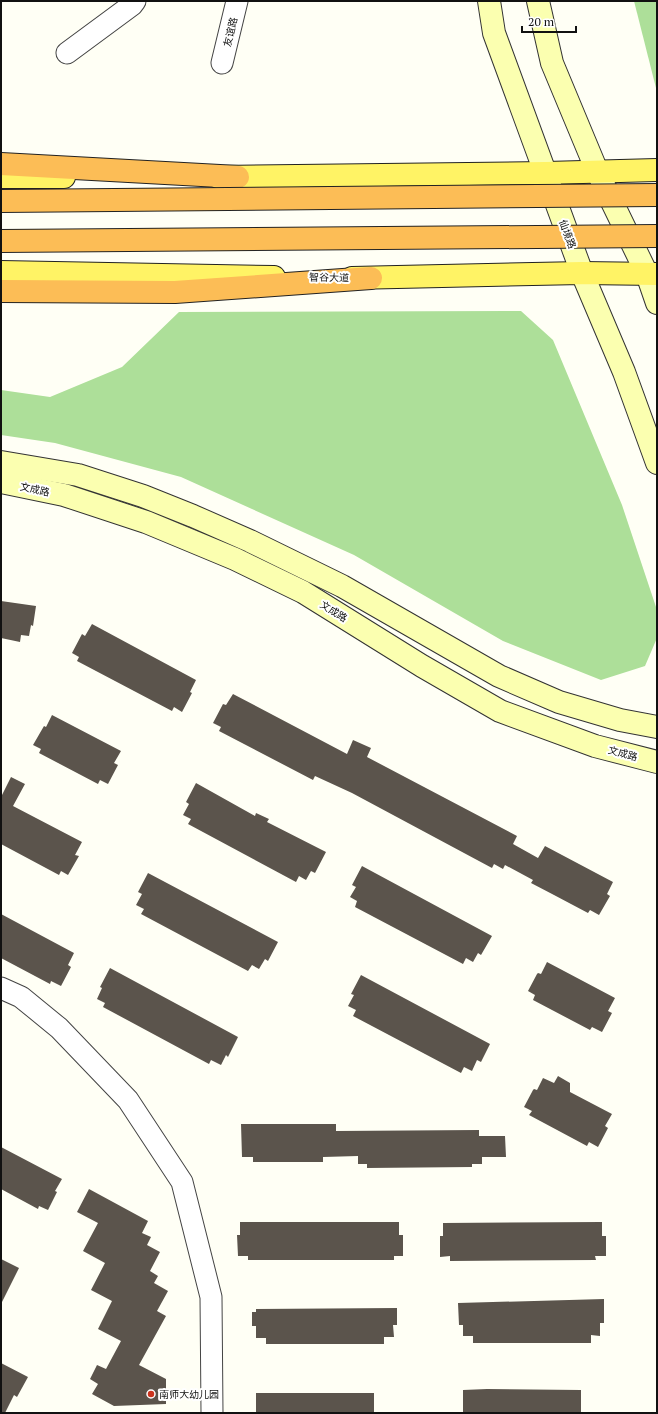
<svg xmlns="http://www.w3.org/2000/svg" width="658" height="1414" font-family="'PT Serif','Noto Sans SC',serif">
  <rect width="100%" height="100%" fill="#fffff5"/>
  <g fill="#addf99">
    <path d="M634 1H657V92Z"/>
    <path d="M521 311 553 340 622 505 657 610V638L645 666 601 680 503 641 354 555 181 477 55 443 1 435V390L50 397 122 367 179 312Z"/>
  </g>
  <g fill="#5b544c">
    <path d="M1 601 36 606 33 626 31 625 29 636 21 635 20 642 1 638Z"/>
    <path d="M92 624 196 680 190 692 192 693 182 712 174 707 172 711 77 661 79 657 72 653 82 634 85 636Z"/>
    <path d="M233 694 347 754 353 740 371 748 367 757 517 836 513 844 538 858 545 846 613 882 607 894 610 896 599 915 590 910 588 913 554 895 531 883 533 880 505 865 503 869 494 864 492 868 352 793 315 776 313 780 219 731 221 727 213 723 223 704 226 705Z"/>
    <path d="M52 715 121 751 114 763 118 765 108 784 100 780 98 784 39 753 41 749 33 745 44 726 46 727Z"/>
    <path d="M11 777 25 784 13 806 82 842 75 855 79 856 68 875 61 871 59 875 1 844V797Z"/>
    <path d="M196 783 255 816 256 813 269 819 267 822 326 852 315 873 311 871 306 880 299 876 296 882 188 824 191 819 183 815 189 804 186 802Z"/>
    <path d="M362 866 492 936 481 955 478 953 473 962 466 958 463 964 355 907 357 901 350 897 356 887 352 885Z"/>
    <path d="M148 873 278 942 268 961 265 959 259 969 252 965 248 971 141 914 144 909 136 905 142 894 138 892Z"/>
    <path d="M1 914 74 953 68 965 71 967 61 986 51 981 50 984 1 958Z"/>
    <path d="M547 962 615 998 608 1011 612 1013 602 1032 592 1027 590 1030 533 1000 535 995 528 991 537 974 538 973 541 974Z"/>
    <path d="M110 968 238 1037 228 1057 226 1055 221 1065 211 1060 209 1064 103 1007 105 1003 97 999 102 988 100 987Z"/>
    <path d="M361 975 490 1044 481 1062 477 1060 472 1071 464 1067 461 1073 353 1016 356 1010 348 1006 354 995 351 994Z"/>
    <path d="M558 1076 570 1083V1092L612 1114 605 1126 608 1128 598 1147 589 1142 587 1146 529 1115 532 1111 524 1107 533 1090 534 1089 537 1090 543 1078 554 1083Z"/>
    <path d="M241 1124H336V1131L479 1130V1136H505L506 1157H482V1164H472V1167L367 1168V1164H358V1156L323 1157V1162H253V1157H242Z"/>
    <path d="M1 1147 62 1179 55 1191 57 1192 48 1210 39 1206 38 1209 1 1189Z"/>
    <path d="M89 1189 148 1221 142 1233 151 1237 147 1245 160 1252 150 1271 158 1276 154 1283 168 1291 157 1311 166 1316 139 1365 166 1379V1404L114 1406 92 1394 98 1384 90 1379 97 1365 106 1369 121 1341 98 1329 112 1301 91 1290 105 1263 83 1251 98 1223 77 1212Z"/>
    <path d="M240 1222H399V1235H403V1256H394V1260H248V1256H238L237 1235H240Z"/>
    <path d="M602 1222V1236H606V1256H595L596 1260 450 1261V1256L440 1257V1236H443V1223Z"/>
    <path d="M1 1259 19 1268 1 1304Z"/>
    <path d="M604 1299V1323H600V1336L591 1335V1343H473V1336H463V1325H459L458 1303Z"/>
    <path d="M397 1308V1325H393L394 1337H384V1344H266V1338H256V1326H252V1312H256V1309Z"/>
    <path d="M1 1363 28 1377 17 1397 14 1395 5 1413H1Z"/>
    <path d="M487 1389 581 1390V1413H463V1390Z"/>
    <rect x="256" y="1393" width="118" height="20"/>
  </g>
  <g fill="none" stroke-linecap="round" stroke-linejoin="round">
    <defs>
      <g id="street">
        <path d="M67 53 132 5 135 1"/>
        <path d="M222 63 237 1"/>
        <path d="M1 988 21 997 59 1028 128 1100 182 1182 211 1297 212 1413"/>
      </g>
      <g id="secondary">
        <path d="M489 1 494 33 582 273 624 372 657 463"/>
        <path d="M538 1 552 63 597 171 647 274 657 303"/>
        <path d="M1 462 78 475 143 496 193 516 250 541 342 586 499 676 559 702 620 720 657 727"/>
        <path d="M1 482 64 495 146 522 235 559 303 592 422 666 500 711 595 746 657 762"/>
      </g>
      <g id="primary">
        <path d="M1 177H64"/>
        <path d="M218 177 546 173 657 170"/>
        <path d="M1 272 274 277"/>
        <path d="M352 278 582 273 657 274"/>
      </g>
      <g id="highway">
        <path d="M1 164 238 177"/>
        <path d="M1 291 175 292 371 278"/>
      </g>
    </defs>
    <use href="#street" stroke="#444" stroke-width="23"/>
    <use href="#secondary" stroke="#333" stroke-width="24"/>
    <use href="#primary" stroke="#222" stroke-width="24"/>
    <use href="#highway" stroke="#222" stroke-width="24"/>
    <use href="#street" stroke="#fff" stroke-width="21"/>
    <use href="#secondary" stroke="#fbffb0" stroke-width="22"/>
    <use href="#primary" stroke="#fff365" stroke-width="22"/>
    <use href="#highway" stroke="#fcbd56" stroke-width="22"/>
    <defs>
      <g id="highway-bridge">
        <path d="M1 201 657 195"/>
        <path d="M1 241 657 236"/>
      </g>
    </defs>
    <use href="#highway-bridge" stroke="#222" stroke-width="24" stroke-linecap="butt"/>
    <use href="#highway-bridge" stroke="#fcbd56" stroke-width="22"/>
  </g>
  <circle fill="#cb341f" stroke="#fff" stroke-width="1.5" cx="151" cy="1394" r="4"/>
  <g text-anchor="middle" stroke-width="4" stroke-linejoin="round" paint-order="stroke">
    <g font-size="10" fill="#111" stroke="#fff">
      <text transform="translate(230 32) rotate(-76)" y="4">友谊路</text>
      <text transform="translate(568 234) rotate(70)" y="4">仙境路</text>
      <text transform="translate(329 277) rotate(1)" y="4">智谷大道</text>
      <text transform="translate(35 489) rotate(12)" y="4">文成路</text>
      <text transform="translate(334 611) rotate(32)" y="4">文成路</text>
      <text transform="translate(623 753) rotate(15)" y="4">文成路</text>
    </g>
    <g font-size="10" fill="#111" stroke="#fff" text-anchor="start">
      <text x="159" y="1398">南师大幼儿园</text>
    </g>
  </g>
  <rect width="658" height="1414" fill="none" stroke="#111111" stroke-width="4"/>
  <path d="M522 26v6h54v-6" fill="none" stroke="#111111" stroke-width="2"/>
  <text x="528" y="26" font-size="12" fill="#111111" stroke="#ffffff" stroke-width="3" paint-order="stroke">20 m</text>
</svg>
